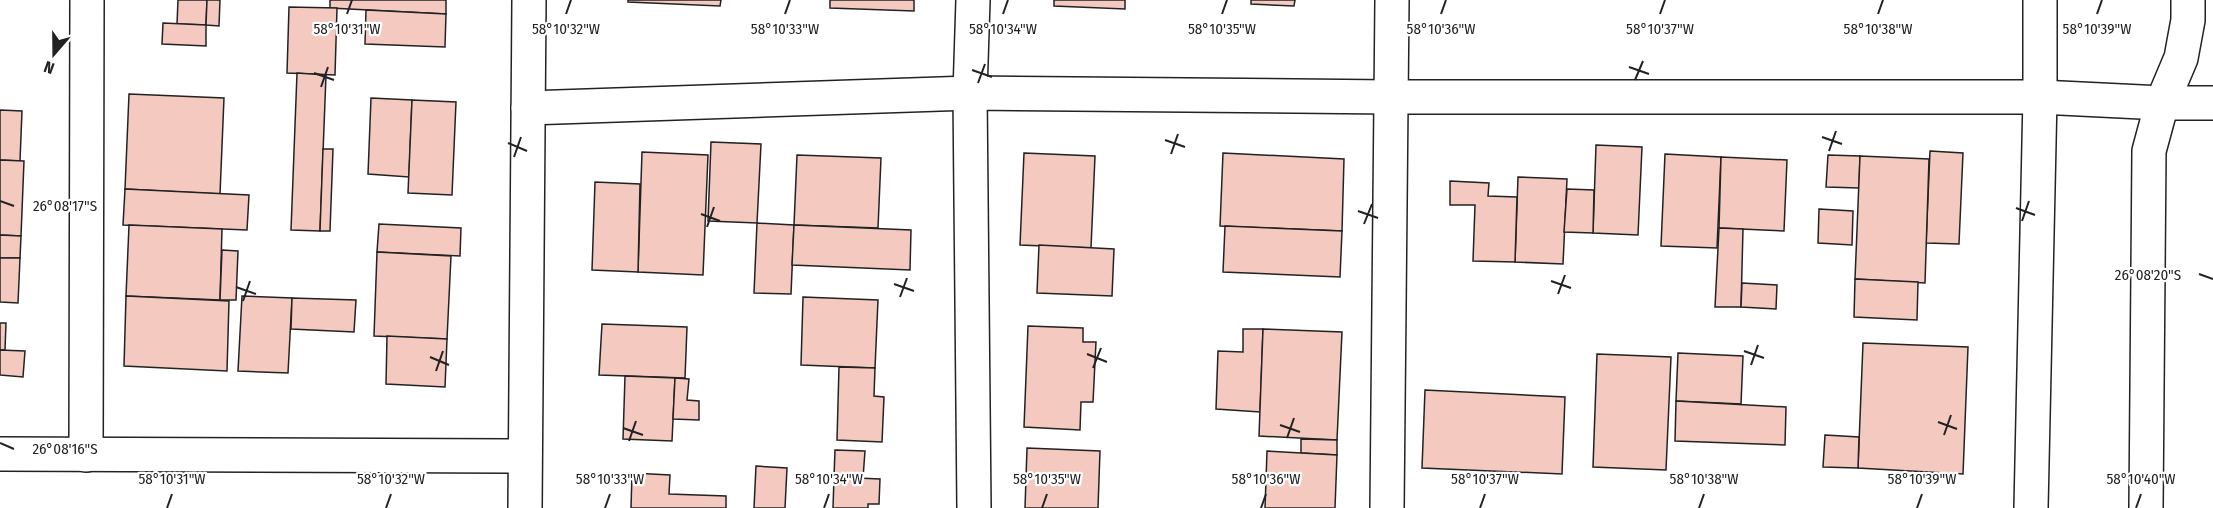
<svg xmlns="http://www.w3.org/2000/svg" width="2213" height="508" font-family="'Fira Sans Condensed',sans-serif">
  <rect width="100%" height="100%" fill="#fff"/>
  <g fill="#f3c9c0" stroke="#222" stroke-width="1.5">
    <path d="M178 0H207L206 25 177 24Z"/>
    <path d="M207 0H220L219 26 206 25Z"/>
    <path d="M330 0H446V14L330 8Z"/>
    <path d="M628 0H721L720 6 628 2Z"/>
    <path d="M830 0H914V11L830 8Z"/>
    <path d="M1054 0H1125V9L1054 6Z"/>
    <path d="M1251 0H1295L1294 6 1251 4Z"/>
    <path d="M289 7 337 8 335 75 287 73Z"/>
    <path d="M366 10 446 14 445 47 365 44Z"/>
    <path d="M163 23 206 25V46L162 44Z"/>
    <path d="M297 73 326 75 320 231 291 230Z"/>
    <path d="M129 94 224 98 220 194 125 189Z"/>
    <path d="M371 98 412 100 409 177 368 174Z"/>
    <path d="M412 100 456 102 452 195 408 193Z"/>
    <path d="M0 110 22 111 20 161 0 160Z"/>
    <path d="M711 142 761 144 757 223 708 221Z"/>
    <path d="M1596 145 1642 147 1638 235 1593 233Z"/>
    <path d="M323 149H333L330 231H320Z"/>
    <path d="M1930 151 1963 153 1959 244 1926 243Z"/>
    <path d="M642 152 708 155 703 275 638 272Z"/>
    <path d="M1024 153 1095 156 1091 248 1020 245Z"/>
    <path d="M1223 153 1344 159 1342 231 1220 226Z"/>
    <path d="M1665 154 1721 157 1717 248 1661 246Z"/>
    <path d="M797 155 881 158 878 228 794 225Z"/>
    <path d="M1828 155 1860 156 1859 188 1826 187Z"/>
    <path d="M1860 156 1929 159 1925 283 1855 279Z"/>
    <path d="M1721 157 1787 160 1784 231 1719 228Z"/>
    <path d="M0 160 24 161 21 236 0 235Z"/>
    <path d="M1518 177 1567 179 1563 264 1515 262Z"/>
    <path d="M1450 181 1489 183 1488 196 1517 197 1515 262 1473 261 1475 205H1450Z"/>
    <path d="M595 182 640 184 638 272 592 270Z"/>
    <path d="M125 189 249 195 247 230 123 225Z"/>
    <path d="M1567 189 1594 190 1593 233 1564 232Z"/>
    <path d="M1819 209 1853 211 1852 245 1818 243Z"/>
    <path d="M757 223 794 225 791 294 754 293Z"/>
    <path d="M379 224 461 228 460 256 377 252Z"/>
    <path d="M129 225 222 229 220 300 126 296Z"/>
    <path d="M794 225 911 230 910 270 792 265Z"/>
    <path d="M1225 226 1342 231 1340 277 1223 272Z"/>
    <path d="M1719 228 1743 229 1741 307H1715Z"/>
    <path d="M0 235 21 236 20 258H0Z"/>
    <path d="M1039 245 1114 249 1112 296 1037 293Z"/>
    <path d="M222 250 238 251 236 300H220Z"/>
    <path d="M377 252 451 256 447 339 374 336Z"/>
    <path d="M0 258H20L18 303 0 302Z"/>
    <path d="M1855 279 1918 282 1917 320 1854 317Z"/>
    <path d="M1742 283 1777 285 1776 309 1741 307Z"/>
    <path d="M126 296 229 301 227 371 124 366Z"/>
    <path d="M242 296 292 298 288 373 238 371Z"/>
    <path d="M803 297 878 300 875 368 801 365Z"/>
    <path d="M292 298 356 300 354 332 291 329Z"/>
    <path d="M0 323H6L5 350H0Z"/>
    <path d="M602 324 687 327 685 378 599 375Z"/>
    <path d="M1028 326 1083 328V342H1096L1093 402H1081L1080 430 1024 427Z"/>
    <path d="M1243 329H1263L1260 412 1216 409 1218 351 1243 352Z"/>
    <path d="M1263 329 1342 332 1337 440 1259 436Z"/>
    <path d="M387 336 447 339 445 387 386 384Z"/>
    <path d="M1863 343 1968 347 1963 474 1858 468Z"/>
    <path d="M0 350 25 351 23 377 0 375Z"/>
    <path d="M1678 353 1743 356 1741 404 1676 401Z"/>
    <path d="M1597 354 1671 357 1666 470 1593 467Z"/>
    <path d="M839 367 875 368 874 396 884 397 882 442 837 440Z"/>
    <path d="M625 376 675 378 672 441 623 439Z"/>
    <path d="M675 378 689 379 687 400 699 401V420L673 419Z"/>
    <path d="M1425 390 1565 397 1562 474 1422 468Z"/>
    <path d="M1676 401 1786 407 1785 445 1675 441Z"/>
    <path d="M1825 435 1859 437 1858 468 1823 467Z"/>
    <path d="M1301 439 1337 440V455L1301 453Z"/>
    <path d="M1027 448 1100 451 1098 508H1025Z"/>
    <path d="M835 450 865 451 863 478 834 477Z"/>
    <path d="M1267 451 1337 455 1335 508H1265Z"/>
    <path d="M756 466 787 468 785 508H754Z"/>
    <path d="M632 473 670 475 669 494 726 496V508H631Z"/>
    <path d="M834 477 880 479 879 504H868V508H833Z"/>
  </g>
  <g fill="none" stroke-linecap="round" stroke-linejoin="round">
    <defs>
      <g id="street">
        <path d="M973 0 970 93 974 508"/>
        <path d="M528 108 970 93 1391 97H2040L2162 103H2213"/>
        <path d="M0 454 525 456"/>
        <path d="M86 455 87 0"/>
        <path d="M525 508 529 0"/>
        <path d="M1387 508 1392 0"/>
        <path d="M2031 508 2040 97V0"/>
        <path d="M2146 508 2149 151 2162 103 2181 58 2188 20V0"/>
      </g>
    </defs>
    <use href="#street" stroke="#222" stroke-width="36"/>
    <use href="#street" stroke="#fff" stroke-width="33"/>
  </g>
  <path fill="none" stroke="#222" stroke-width="2" d="M347 14 352 0M566 14 571 0M785 14 790 0M1003 14 1008 0M1222 14 1227 0M1441 14 1446 0M1660 14 1665 0M1878 14 1883 0M2097 14 2102 0M1629 67 1649 74M972 70 992 77M314 73 334 80M1635 80 1643 61M978 83 985 64M321 87 328 67M1822 137 1842 144M1165 140 1185 147M508 143 527 151M1829 151 1836 131M1171 154 1178 134M514 157 521 137M0 201 14 206M2016 208 2035 215M1358 211 1378 218M701 214 720 221M2022 221 2029 201M1364 224 1372 204M707 227 714 207M2199 274 2213 279M1551 281 1571 288M894 284 914 291M236 287 256 294M1558 294 1565 275M900 297 907 278M243 301 250 281M1744 351 1764 358M1087 354 1107 362M430 357 449 365M1751 365 1758 345M1093 368 1101 348M436 371 443 351M1938 422 1957 429M1280 425 1300 432M623 428 643 435M1944 435 1951 415M1287 438 1294 418M629 441 636 421M0 443 14 449M167 508 172 494M386 508 391 494M605 508 610 494M824 508 829 494M1042 508 1047 494M1261 508 1266 494M1480 508 1485 494M1699 508 1704 494M1917 508 1922 494M2136 508 2141 494"/>
  <g font-size="15" text-anchor="middle" fill="#222" stroke="#fff" stroke-width="4.5" stroke-linejoin="round" paint-order="stroke">
    <text x="347" y="34">58°10'31"W</text>
    <text x="1222" y="34">58°10'35"W</text>
    <text x="1441" y="34">58°10'36"W</text>
    <text x="1660" y="34">58°10'37"W</text>
    <text x="566" y="34">58°10'32"W</text>
    <text x="785" y="34">58°10'33"W</text>
    <text x="1003" y="34">58°10'34"W</text>
    <text x="1878" y="34">58°10'38"W</text>
    <text x="2097" y="34">58°10'39"W</text>
    <text x="65" y="211">26°08'17"S</text>
    <text x="2148" y="280">26°08'20"S</text>
    <text x="65" y="454">26°08'16"S</text>
    <text x="172" y="484">58°10'31"W</text>
    <text x="391" y="484">58°10'32"W</text>
    <text x="610" y="484">58°10'33"W</text>
    <text x="829" y="484">58°10'34"W</text>
    <text x="1047" y="484">58°10'35"W</text>
    <text x="1266" y="484">58°10'36"W</text>
    <text x="1485" y="484">58°10'37"W</text>
    <text x="1704" y="484">58°10'38"W</text>
    <text x="1922" y="484">58°10'39"W</text>
    <text x="2141" y="484">58°10'40"W</text>
  </g>
  <g transform="translate(54 54) rotate(200)" stroke="#ffffff" stroke-width="4.5" paint-order="stroke">
  <path d="M0-4.5L10 22L0 15L-10 22Z" fill="#222222"/>
  <text y="-9" font-size="16" font-weight="bold" text-anchor="middle" fill="#222222">N</text>
  </g>
</svg>
